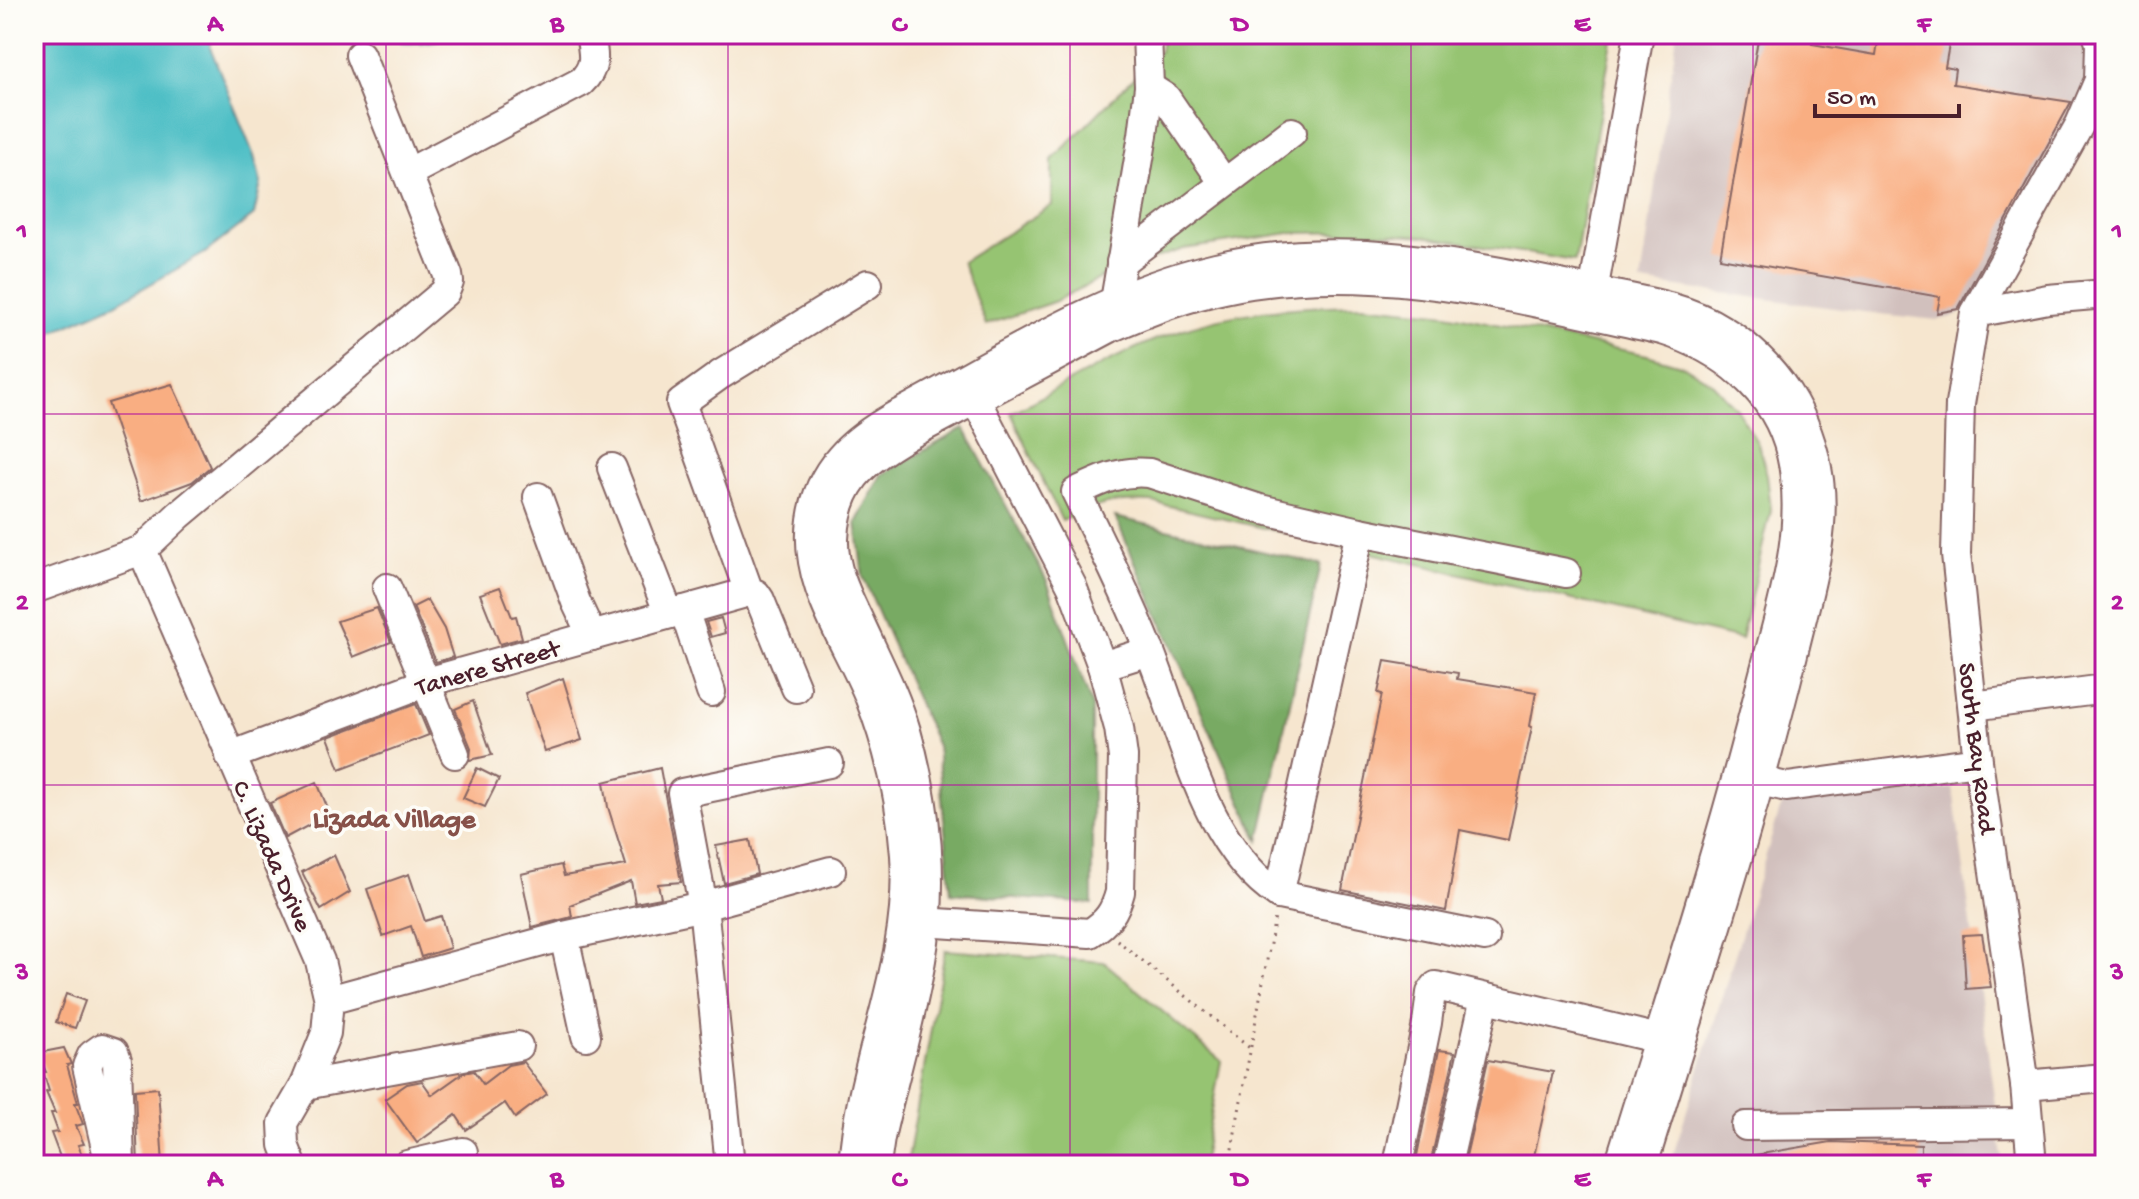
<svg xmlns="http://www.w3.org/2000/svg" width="2139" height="1199" font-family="'Gochi Hand',sans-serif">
  <rect width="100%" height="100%" fill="#fdfcf7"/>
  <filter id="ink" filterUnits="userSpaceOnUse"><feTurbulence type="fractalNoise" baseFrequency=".0125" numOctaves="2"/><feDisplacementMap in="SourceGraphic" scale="16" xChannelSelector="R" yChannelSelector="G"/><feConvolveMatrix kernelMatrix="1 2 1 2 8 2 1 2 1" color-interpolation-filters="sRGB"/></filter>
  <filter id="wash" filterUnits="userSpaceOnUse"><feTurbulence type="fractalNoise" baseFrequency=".006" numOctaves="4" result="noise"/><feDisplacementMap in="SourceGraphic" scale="32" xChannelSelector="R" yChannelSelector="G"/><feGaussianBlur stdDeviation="1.8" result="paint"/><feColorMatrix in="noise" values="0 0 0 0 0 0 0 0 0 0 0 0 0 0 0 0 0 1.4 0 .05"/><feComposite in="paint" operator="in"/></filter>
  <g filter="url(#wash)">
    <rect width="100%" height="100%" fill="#f6e6cf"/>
    <g fill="#d1c0bd">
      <path d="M1677 34H2105V129L2075 124 1974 304 1957 316 1937 320 1871 313 1641 282Z"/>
      <path d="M1953 788 2003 1165H1670L1782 803Z"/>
    </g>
    <g fill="#96c472" stroke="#70724e" stroke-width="2">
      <path d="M1162 34H1613L1575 261 1424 236 1367 232 1290 233 1184 249 1112 272 1056 301 986 325 962 262 1052 205V160L1160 51Z"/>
      <path d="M1363 305 1447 314 1647 355 1684 366 1712 383 1737 409 1758 444 1767 475 1771 510 1741 639 1152 502C1112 500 1098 504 1062 521L1011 413C1063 386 1116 354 1170 334 1232 310 1298 306 1363 305Z"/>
      <path d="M945 950 1104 962 1221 1061 1202 1165H907Z"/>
    </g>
    <g fill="#78aa64" stroke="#616448" stroke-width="2">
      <path d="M964 428 1047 581 1092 706V904L951 893 937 746 863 577 856 523 881 475Z"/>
      <path d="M1115 517 1321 565 1259 841Z"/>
    </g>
    <g fill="#50bfc6" stroke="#4d6f78" stroke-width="2">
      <path d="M34 34H215L210 47 254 156 261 183 254 215 205 253 115 304 34 340Z"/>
      <path d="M399 34H456C439 42 422 44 402 43Z"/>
    </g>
    <g id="blocks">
      <g fill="#f9ae82">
        <path d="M1759 34H1814L1812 44 1876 55 1879 34H1951L1945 67 1955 69 1953 84 2071 102 1958 309 1937 313 1940 297 1720 258Z"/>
        <path d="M172 384 210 467 192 482 141 501 108 403Z"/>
        <path d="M500 587 512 617 516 616 522 638 500 644 480 594Z"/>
        <path d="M427 600 444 629 453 657 436 662 413 607Z"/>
        <path d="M377 608 391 642 353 657 337 621Z"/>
        <path d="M721 618 725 633 711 637 706 622Z"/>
        <path d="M1385 661 1458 673 1457 679 1536 692 1530 726 1532 727 1508 840 1460 830 1446 911 1342 890 1382 694 1378 693Z"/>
        <path d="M563 678 582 740 545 752 525 693Z"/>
        <path d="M473 701 492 755 470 760 471 748 455 709Z"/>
        <path d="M416 704 429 735 340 769 328 737Z"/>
        <path d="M477 768 499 779 485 807 463 798Z"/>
        <path d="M660 768 681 882 658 884 661 898 635 903 631 881 570 905 572 917 532 927 521 874 561 865 564 876 626 865 608 807 604 782Z"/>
        <path d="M317 782 330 814 285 838 270 803Z"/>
        <path d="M750 840 757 874 724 883 716 846Z"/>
        <path d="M334 855 350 892 321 910 302 872Z"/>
        <path d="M409 874 425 921 441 916 450 948 421 957 411 926 383 936 367 889Z"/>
        <path d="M1982 934 1991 987 1966 989 1963 935Z"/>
        <path d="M66 994 85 1001 75 1028 56 1022Z"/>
        <path d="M64 1048 71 1064 67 1065 78 1103H75L83 1124 76 1126 84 1144 78 1145 86 1165H63L51 1133 58 1132 51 1113H55L46 1092 49 1091 43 1072H46L38 1053Z"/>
        <path d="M1439 1050 1455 1052 1430 1165H1415Z"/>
        <path d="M1488 1060 1553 1072 1532 1165H1464Z"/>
        <path d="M523 1062 547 1094 515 1118 505 1103 466 1130 456 1115 417 1143 385 1099 407 1084 422 1081 432 1095 463 1073 474 1071 483 1084 508 1065Z"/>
        <path d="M158 1088 163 1165H138L135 1090Z"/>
        <path d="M1831 1142 1921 1145V1165H1750L1749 1156Z"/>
      </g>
    </g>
  </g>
  <g filter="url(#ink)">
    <use href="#blocks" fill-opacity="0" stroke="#866564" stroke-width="2"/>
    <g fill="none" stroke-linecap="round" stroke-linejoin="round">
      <defs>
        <g id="minor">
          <path d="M1149 87 1166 98 1224 183"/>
          <path d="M408 173 581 82C597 67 594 55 590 34"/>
          <path d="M1121 262 1292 132"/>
          <path d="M1115 301 1143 135 1149 87 1147 34"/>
          <path d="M1590 309 1639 34"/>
          <path d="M1975 313 2048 299 2105 294"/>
          <path d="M612 468 669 614"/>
          <path d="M538 497 576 602 592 636"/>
          <path d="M142 550 320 961 329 1000 326 1033 305 1085 283 1123 284 1145 292 1165"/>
          <path d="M387 588 455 754"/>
          <path d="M34 589 142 550 179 515 445 292 449 282 448 275 360 55"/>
          <path d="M684 610 711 692"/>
          <path d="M1102 666 1150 651"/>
          <path d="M796 688 760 600 756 594 749 592 681 403 720 375 868 284"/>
          <path d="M1973 706 2105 689"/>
          <path d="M230 756 427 682 749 592"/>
          <path d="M1742 777 1787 787 1978 761"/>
          <path d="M1279 895 1360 532"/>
          <path d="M907 921 1090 933C1108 922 1115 911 1120 892L1123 757 1119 728 1102 666 1072 586 967 383"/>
          <path d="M564 936 586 1036"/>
          <path d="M1485 937 1279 895C1204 846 1182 731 1150 652 1128 597 1102 545 1076 492 1101 480 1121 470 1149 473L1260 509 1360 532 1566 573"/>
          <path d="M329 1000 564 936 703 906 831 871"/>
          <path d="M305 1085 518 1046"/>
          <path d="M2025 1085 2105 1078"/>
          <path d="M1746 1126 2028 1123"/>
          <path d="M110 1165 87 1066 92 1055 102 1048 114 1052 117 1060 120 1165"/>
          <path d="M407 1165 463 1152"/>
          <path d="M730 1165 703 906 682 793 829 763"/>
          <path d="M853 1165C860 1059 912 966 905 855 901 801 889 746 869 696 846 640 803 584 812 520 819 468 853 440 895 416 999 361 1101 294 1216 267 1340 238 1464 264 1585 289 1630 299 1682 304 1721 329 1776 362 1810 416 1819 480 1827 537 1806 598 1793 654 1751 827 1695 995 1643 1165"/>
          <path d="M876 1165 880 1138C893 1079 911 1020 921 960 935 885 927 804 906 731 895 694 877 660 861 625 848 597 833 570 834 539 836 485 863 461 907 436L1110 328C1146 312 1185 297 1224 289 1372 258 1519 299 1662 330 1721 348 1776 390 1791 454 1809 530 1780 610 1761 685 1721 846 1668 1006 1619 1165"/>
          <path d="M1398 1165 1427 1023 1431 993 1436 986 1676 1043"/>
          <path d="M1447 1165 1485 998"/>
          <path d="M2032 1165 2025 1085 1978 761 1956 554 1960 404 1975 313 2080 124 2099 80 2100 43 2097 34"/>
        </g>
      </defs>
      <use href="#minor" stroke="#866564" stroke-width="32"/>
      <g stroke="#866564" stroke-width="3" stroke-dasharray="2 6" stroke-linecap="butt">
        <path d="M1117 940 1251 1049"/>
        <path d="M1229 1165 1275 917"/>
      </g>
      <use href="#minor" stroke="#fff" stroke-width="28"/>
    </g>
  </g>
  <path fill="none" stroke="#b5179e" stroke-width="2" stroke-opacity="0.55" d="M386 34V1165M728 34V1165M1070 34V1165M1411 34V1165M1753 34V1165M34 414H2105M34 785H2105"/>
  <g text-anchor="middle" stroke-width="7" stroke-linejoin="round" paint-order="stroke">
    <g font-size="26" fill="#4a1f2b" stroke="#fdfcf7">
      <text transform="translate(487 666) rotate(-16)" y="9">Tanere Street</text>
      <text transform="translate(1979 748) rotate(83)" y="9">South Bay Road</text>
      <text transform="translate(274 855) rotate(66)" y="9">C. Lizada Drive</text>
    </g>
    <g font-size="28" font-weight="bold" fill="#875149" stroke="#fdfcf7">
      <text x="394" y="827">Lizada Village</text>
    </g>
  </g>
  <rect width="2139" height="1199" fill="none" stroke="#fdfcf7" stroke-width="88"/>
  <path d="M1815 104v12h144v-12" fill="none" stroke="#4a1f2b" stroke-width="4"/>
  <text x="1827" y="104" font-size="24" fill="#4a1f2b" stroke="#fdfcf7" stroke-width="6" paint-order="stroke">50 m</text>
  <rect x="44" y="44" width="2051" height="1111" fill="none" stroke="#b5179e" stroke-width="3"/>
  <g font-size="26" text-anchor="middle" font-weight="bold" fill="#b5179e">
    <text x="215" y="31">A</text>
    <text x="557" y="31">B</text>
    <text x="899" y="31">C</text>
    <text x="1240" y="31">D</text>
    <text x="1582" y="31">E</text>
    <text x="1924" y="31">F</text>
    <text x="22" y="238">1</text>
    <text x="2117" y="238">1</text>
    <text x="22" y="609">2</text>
    <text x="2117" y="609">2</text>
    <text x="22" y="979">3</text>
    <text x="2117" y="979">3</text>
    <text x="215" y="1186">A</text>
    <text x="557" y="1186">B</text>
    <text x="899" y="1186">C</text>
    <text x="1240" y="1186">D</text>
    <text x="1582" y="1186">E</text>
    <text x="1924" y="1186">F</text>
  </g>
</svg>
